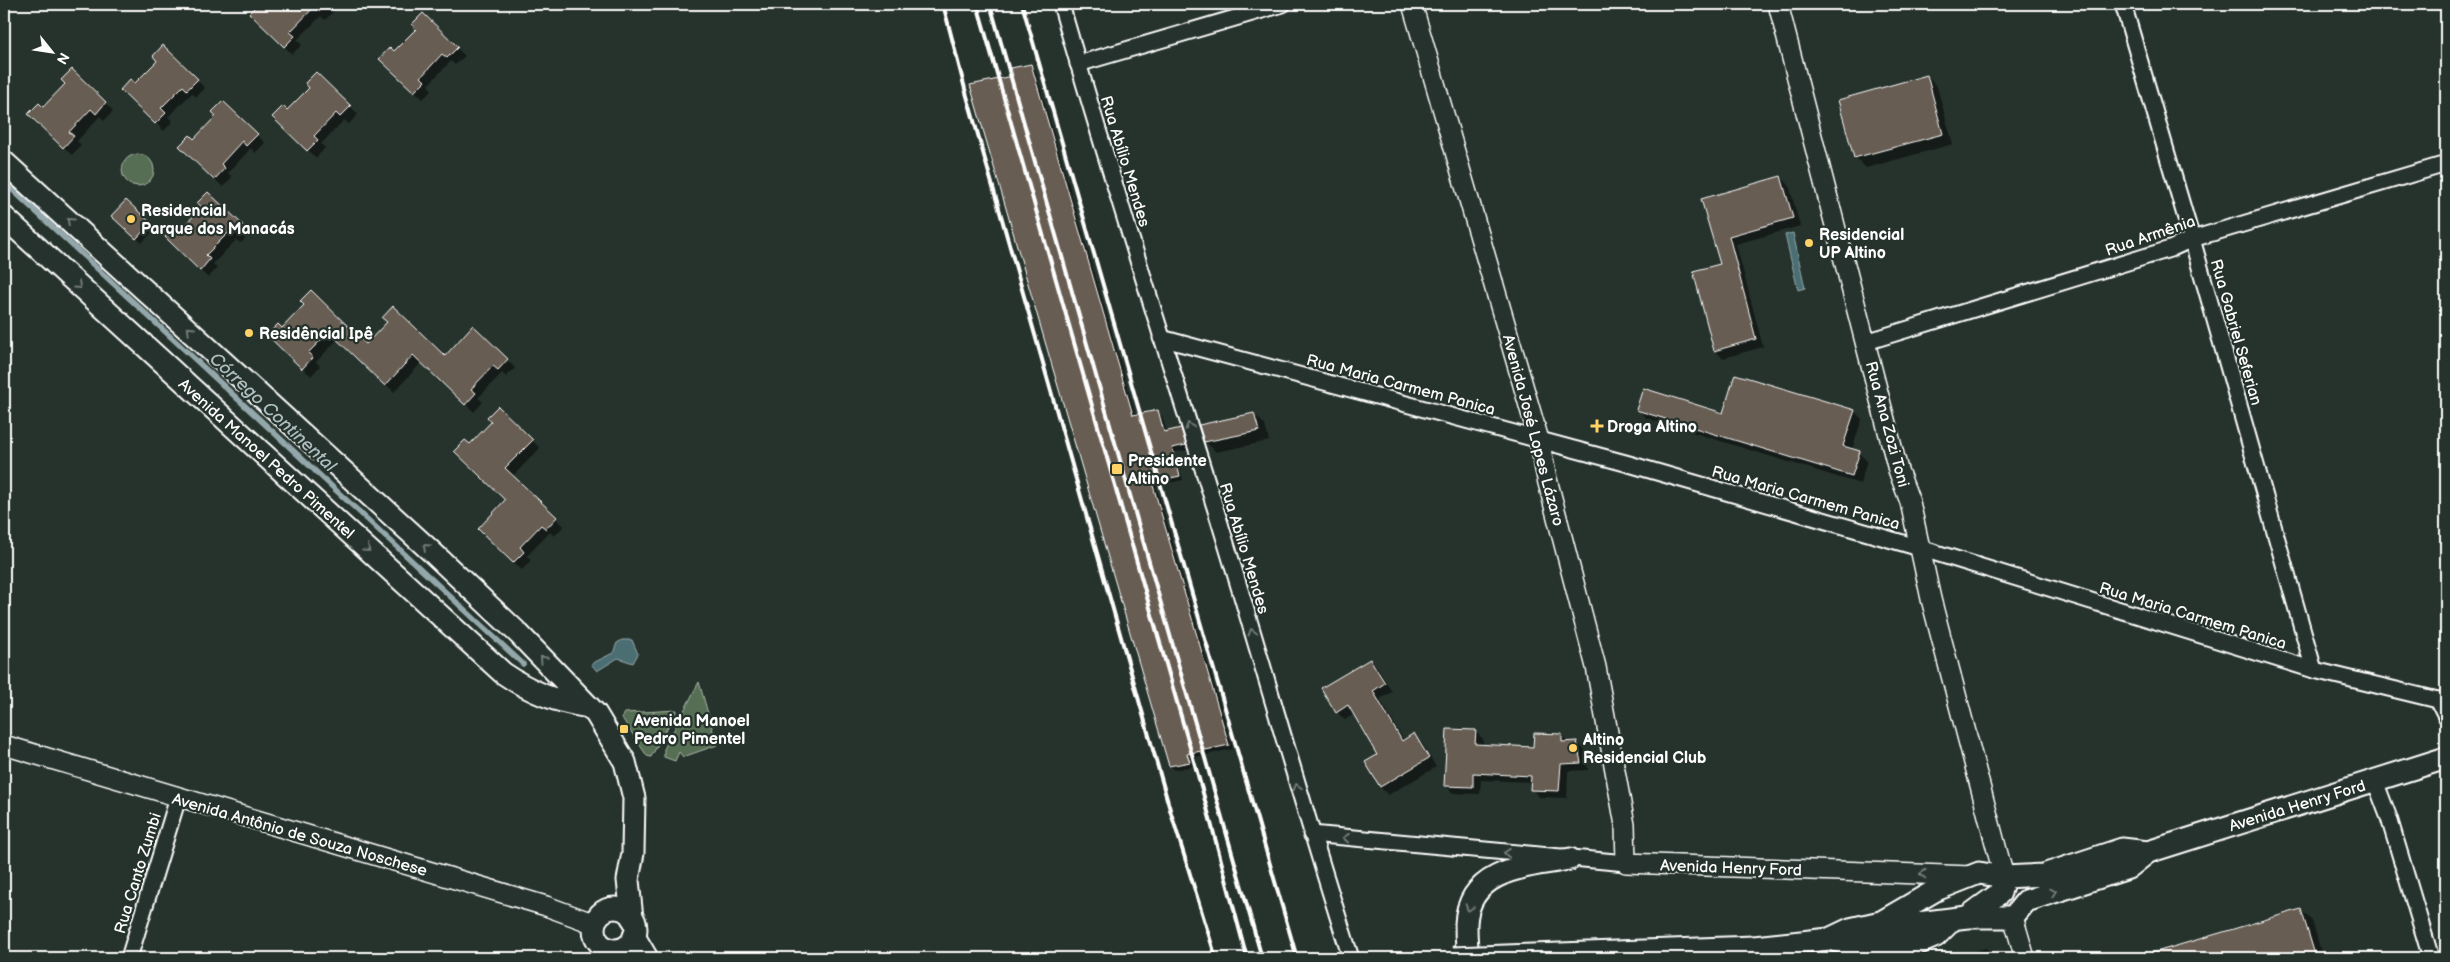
<svg xmlns="http://www.w3.org/2000/svg" width="2450" height="962" font-family="'Balsamiq Sans',sans-serif">
  <rect width="100%" height="100%" fill="#26332d"/>
  <filter id="ink" filterUnits="userSpaceOnUse"><feTurbulence type="fractalNoise" baseFrequency=".02" numOctaves="2"/><feDisplacementMap in="SourceGraphic" scale="10" xChannelSelector="R" yChannelSelector="G"/><feConvolveMatrix kernelMatrix="1 2 1 2 8 2 1 2 1" color-interpolation-filters="sRGB"/></filter>
  <g filter="url(#ink)">
    <g fill="#566e53" stroke="#aab6a9">
      <circle cx="138" cy="170" r="16"/>
      <path d="M699 682 717 745 683 757 679 752 675 761 664 757V749Z"/>
      <path d="M677 710 651 757 647 756 622 718 625 713Z"/>
    </g>
    <g fill="#4c6e73" stroke="#94a8ab">
      <path d="M1793 233 1805 288 1798 290 1785 235Z"/>
      <path d="M622 640H632L638 654 633 663 618 658 597 671 591 664 613 653 617 643Z"/>
    </g>
    <g fill="#0007">
      <path d="M260 4 264 8 268 4H328L334 11 325 20 321 16 297 40 302 45 292 54 250 13Z"/>
      <path d="M423 15 465 56 455 65 451 61 428 85 432 90 423 99 381 59 394 53 418 29Z"/>
      <path d="M163 47 205 88 196 97 192 93 168 117 173 121 164 131 122 90 135 85 159 61Z"/>
      <path d="M1031 65 1035 69 1136 416 1157 412 1162 416 1167 433 1180 430 1185 434 1189 450 1175 452 1183 480 1156 486 1233 749 1191 758 1193 766 1174 770 1170 766 1014 77Z"/>
      <path d="M72 70 113 111 104 121 100 116 77 141 81 145 72 155 30 114 43 109 67 84Z"/>
      <path d="M316 74 358 114 349 124 344 120 321 144 325 148 316 158 274 117 288 112 311 88Z"/>
      <path d="M1927 76 1937 87 1953 144 1866 168 1855 157Z"/>
      <path d="M223 102 265 143 255 153 251 148 228 173 232 177 223 187 181 146 194 141 218 116Z"/>
      <path d="M1781 177 1789 185 1800 226 1736 244 1763 347 1723 358 1715 351 1721 264 1703 200Z"/>
      <path d="M208 193 250 234 241 243 236 240 213 264 217 268 208 278 166 237 180 232 203 207Z"/>
      <path d="M113 216 150 223 156 228 142 243Z"/>
      <path d="M306 305 366 345 445 358 473 327 515 368 506 377 502 373 478 398 483 402 474 412 422 362 394 392 338 339 316 362 320 366 311 376 269 335 282 330Z"/>
      <path d="M498 408 540 448 512 477 564 526 554 536 550 532 527 556 531 560 522 570 480 529 507 500 470 446 493 422Z"/>
      <path d="M1638 410 1724 414 1854 411 1862 419 1852 450 1859 453 1867 461 1860 484 1646 418Z"/>
      <path d="M1254 414 1265 425 1269 441 1216 452 1205 441Z"/>
      <path d="M1370 660 1378 668 1392 692 1380 699 1404 741 1414 735 1422 743 1436 767 1388 795 1380 787 1379 756 1354 714 1345 720 1337 712Z"/>
      <path d="M1475 731 1483 739V746L1534 748 1562 735 1569 743H1577L1585 750 1588 770 1568 771 1567 798 1539 797 1532 789V782L1481 780 1480 794 1453 793 1445 785Z"/>
      <path d="M2301 910 2312 921 2323 958H2141Z"/>
      <path d="M1986 948 1996 958H1951Z"/>
    </g>
    <g fill="none" stroke-linecap="round" stroke-linejoin="round">
      <path stroke="#94a8ab" stroke-width="5.5" d="M4 182 523 664"/>
    </g>
    <g fill="#675d52" stroke="#fff">
      <path d="M258 4H317L290 32 295 36 284 47 249 13Z"/>
      <path d="M423 13 458 47 447 58 442 54 421 77 425 81 414 92 379 59 390 47 394 51 416 29 412 24Z"/>
      <path d="M163 45 198 79 187 90 183 86 161 108 166 113 155 124 120 90 130 79 135 83 157 61 153 56Z"/>
      <path d="M1031 64 1133 415 1158 410 1164 432 1181 428 1186 445 1172 448 1180 476 1152 482 1229 745 1187 754 1190 762 1169 766 970 85 1013 76 1011 68Z"/>
      <path d="M72 69 106 102 96 114 91 109 69 132 74 136 63 148 28 114 39 103 43 107 65 84 61 80Z"/>
      <path d="M316 72 351 106 340 117 336 113 314 136 318 140 307 151 272 117 283 106 287 110 309 88 305 83Z"/>
      <path d="M1927 75 1943 134 1854 158 1838 100Z"/>
      <path d="M223 101 258 134 246 146 242 141 221 164 225 168 214 180 179 146 190 135 194 139 216 116 212 112Z"/>
      <path d="M1781 176 1793 218 1729 236 1756 339 1714 351 1693 271 1720 264 1701 199Z"/>
      <path d="M208 192 243 225 232 236 228 233 206 255 210 259 200 271 165 237 175 225 180 230 202 207 197 203Z"/>
      <path d="M126 200 151 223 136 239 111 216Z"/>
      <path d="M311 290 366 344 387 322 382 318 393 306 445 356 473 325 508 359 498 370 493 366 471 389 476 393 465 405 413 355 385 386 329 332 308 353 313 357 302 369 267 335 278 324 282 328 304 305 300 301Z"/>
      <path d="M1735 374 1855 410 1843 446 1860 451 1852 476 1636 410 1643 388 1723 413Z"/>
      <path d="M498 406 533 440 505 468 557 517 546 529 541 525 520 547 524 552 513 563 478 529 505 500 454 451 465 440 470 444 491 422 487 417Z"/>
      <path d="M1254 413 1259 431 1204 442 1199 425Z"/>
      <path d="M1370 659 1385 683 1373 691 1402 741 1414 733 1429 758 1380 787 1365 762 1377 755 1348 705 1336 713 1321 688Z"/>
      <path d="M1447 729 1476 730 1475 744 1533 747 1534 733 1562 734V742L1577 741 1581 763 1561 764 1559 791 1530 790 1531 776 1473 773V787L1444 786Z"/>
      <path d="M2301 909 2316 958H2150L2149 954Z"/>
    </g>
    <g fill="none" stroke-linecap="round" stroke-linejoin="round">
      <defs>
        <g id="minor">
          <path d="M1061 4C1110 176 1165 346 1218 517 1263 664 1304 812 1351 958"/>
          <path d="M2123 4 2192 239 2314 670"/>
          <path d="M1078 64 1283 4"/>
          <path d="M1161 338 1629 464 1920 548 2314 670 2446 702"/>
          <path d="M1866 342 2170 249 2192 239 2446 164"/>
          <path d="M2438 700 2446 716"/>
          <path d="M2375 781 2389 818 2431 958"/>
          <path d="M1311 834 1626 863"/>
          <path d="M129 958 178 798"/>
        </g>
        <g id="tertiary">
          <path d="M1412 4 1539 440 1547 479 1596 667 1625 825 1626 863 1971 876"/>
          <path d="M1778 4 1898 470 1910 502 1931 599 2004 877"/>
          <path d="M4 745 546 906 595 924"/>
          <path d="M2013 917 2025 958"/>
        </g>
        <g id="secondary">
          <path d="M4 162 433 553 519 634 596 714 625 762 634 798 633 853 628 880 632 918"/>
          <path d="M4 217 503 673C531 692 556 702 589 707"/>
          <path d="M2148 852 2446 758"/>
          <circle cx="615" cy="929" r="21"/>
          <path d="M1967 917 2000 893 2004 877"/>
          <path d="M634 936 647 958"/>
          <path d="M1754 947 1829 939 1850 929 1881 922 1936 890 1979 873 2004 877 2043 875 2122 849 2148 852 2128 868 2026 901 2013 917H1967L1918 923 1893 933 1849 944 1829 939"/>
          <path d="M1469 958C1466 947 1466 936 1466 924 1468 869 1528 866 1570 859"/>
          <path d="M1871 958 1910 947 1936 936 1953 919"/>
        </g>
      </defs>
      <use href="#minor" stroke="#fff" stroke-width="19"/>
      <use href="#tertiary" stroke="#fff" stroke-width="22"/>
      <use href="#secondary" stroke="#fff" stroke-width="25"/>
      <use href="#minor" stroke="#26332d" stroke-width="15"/>
      <use href="#tertiary" stroke="#26332d" stroke-width="19"/>
      <use href="#secondary" stroke="#26332d" stroke-width="21"/>
      <g stroke="#fff" stroke-width="4">
        <path d="M943 4 965 89 1171 813 1216 958"/>
        <path d="M977 4 1203 793 1247 958"/>
        <path d="M990 4 1262 958"/>
        <path d="M1022 4 1297 958"/>
      </g>
      <defs>
        <path id="secondary-bridge" d="M1453 958 1754 947"/>
      </defs>
      <use href="#secondary-bridge" stroke="#fff" stroke-width="25" stroke-linecap="butt"/>
      <use href="#secondary-bridge" stroke="#26332d" stroke-width="21"/>
    </g>
    <defs><path id="oneway-chevron" d="M-2-3.5L2.5 0L-2 3.5" fill="none" stroke-width="1.6" stroke-linecap="round" stroke-linejoin="round" transform="scale(1.25)"/></defs>
    <g stroke="#727a76">
      <use href="#oneway-chevron" transform="translate(70 221) rotate(-138)"/>
      <use href="#oneway-chevron" transform="translate(78 286) rotate(42)"/>
      <use href="#oneway-chevron" transform="translate(190 330) rotate(-136)"/>
      <use href="#oneway-chevron" transform="translate(1189 426) rotate(-108)"/>
      <use href="#oneway-chevron" transform="translate(426 547) rotate(-138)"/>
      <use href="#oneway-chevron" transform="translate(367 549) rotate(42)"/>
      <use href="#oneway-chevron" transform="translate(1252 632) rotate(-106)"/>
      <use href="#oneway-chevron" transform="translate(543 659) rotate(-134)"/>
      <use href="#oneway-chevron" transform="translate(1297 787) rotate(-106)"/>
      <use href="#oneway-chevron" transform="translate(1346 838) rotate(-175)"/>
      <use href="#oneway-chevron" transform="translate(1507 853) rotate(-175)"/>
      <use href="#oneway-chevron" transform="translate(1923 874) rotate(-178)"/>
      <use href="#oneway-chevron" transform="translate(2053 892) rotate(-19)"/>
      <use href="#oneway-chevron" transform="translate(1469 908) rotate(108)"/>
    </g>
  </g>
  <g fill="#ffd166" stroke="#26332d" stroke-width="2">
    <circle cx="131" cy="219" r="5"/>
    <circle cx="1809" cy="243" r="5"/>
    <circle cx="249" cy="333" r="5"/>
    <path d="M1594.5 418.5h5v5h5v5h-5v5h-5v-5h-5v-5h5z"/>
    <rect x="1111" y="463" width="12" height="12" rx="2.5"/>
    <rect x="619" y="724" width="10" height="10" rx="2.5"/>
    <circle cx="1573" cy="748" r="5"/>
  </g>
  <g text-anchor="middle" stroke-width="4.5" stroke-linejoin="round" paint-order="stroke">
    <g font-size="16" fill="#fff" stroke="#26332d">
      <text transform="translate(1126 161) rotate(73)" y="6">Rua Abílio Mendes</text>
      <text transform="translate(2150 235) rotate(-19)" y="6">Rua Armênia</text>
      <text transform="translate(2237 332) rotate(74)" y="6">Rua Gabriel Seferian</text>
      <text transform="translate(1401 384) rotate(15)" y="6">Rua Maria Carmem Panica</text>
      <text transform="translate(1888 424) rotate(75)" y="6">Rua Ana Zozi Toni</text>
      <text transform="translate(1534 430) rotate(75)" y="6">Avenida José Lopes Lázaro</text>
      <text transform="translate(267 458) rotate(42)" y="6">Avenida Manoel Pedro Pimentel</text>
      <text transform="translate(1806 497) rotate(16)" y="6">Rua Maria Carmem Panica</text>
      <text transform="translate(1245 548) rotate(73)" y="6">Rua Abílio Mendes</text>
      <text transform="translate(2193 615) rotate(17)" y="6">Rua Maria Carmem Panica</text>
      <text transform="translate(2297 805) rotate(-17)" y="6">Avenida Henry Ford</text>
      <text transform="translate(300 834) rotate(16)" y="6">Avenida Antônio de Souza Noschese</text>
      <text transform="translate(1731 867) rotate(2)" y="6">Avenida Henry Ford</text>
      <text transform="translate(137 873) rotate(-73)" y="6">Rua Canto Zumbi</text>
    </g>
    <g font-size="16" font-weight="bold" fill="#fff" stroke="#26332d" text-anchor="start">
      <text x="141" y="216">Residencial<tspan x="141" dy="18">Parque dos Manacás</tspan></text>
      <text x="1819" y="240">Residencial<tspan x="1819" dy="18">UP Altino</tspan></text>
      <text x="259" y="339">Residêncial Ipê</text>
      <text x="1607" y="432">Droga Altino</text>
      <text x="1128" y="466">Presidente<tspan x="1128" dy="18">Altino</tspan></text>
      <text x="634" y="726">Avenida Manoel<tspan x="634" dy="18">Pedro Pimentel</tspan></text>
      <text x="1583" y="745">Altino<tspan x="1583" dy="18">Residencial Club</tspan></text>
    </g>
    <g font-size="18" font-style="italic" fill="#aebec0" stroke="#26332d">
      <text transform="translate(273 412) rotate(43)" y="6">Córrego Continental</text>
    </g>
  </g>
  <rect width="2450" height="962" fill="none" stroke="#26332d" stroke-width="20"/>
  <rect x="10" y="10" width="2430" height="942" fill="none" stroke="#fff" stroke-width="2" filter="url(#ink)"/>
  <g transform="translate(52 52) rotate(120)" stroke="#26332d" stroke-width="4" paint-order="stroke">
  <path d="M0-4L9 19L0 12L-9 19Z" fill="#ffffff"/>
  <text y="-8" font-size="14" font-weight="bold" text-anchor="middle" fill="#ffffff">N</text>
  </g>
</svg>
